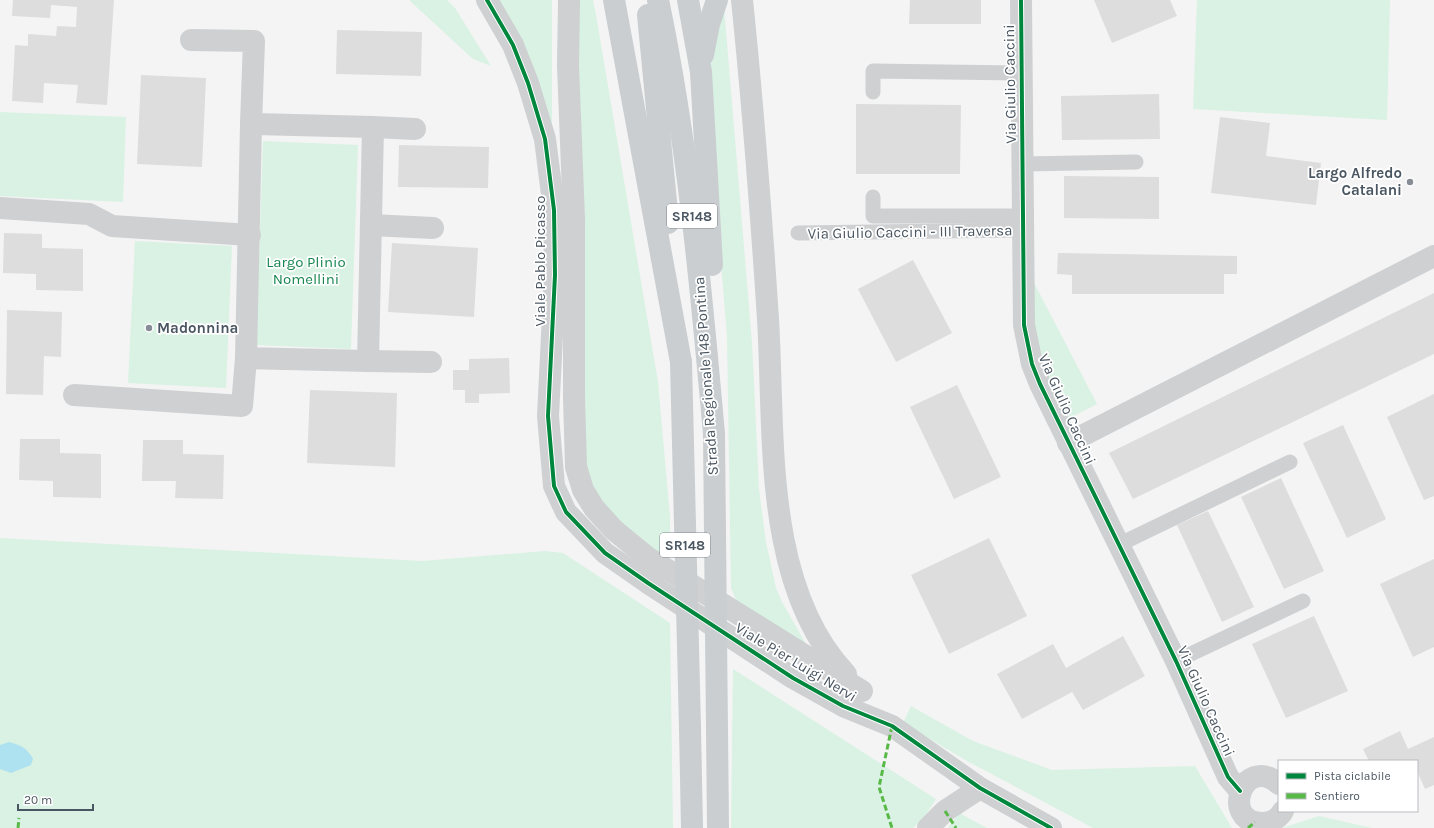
<svg xmlns="http://www.w3.org/2000/svg" width="1434" height="828" font-family="Karla,sans-serif">
  <rect width="100%" height="100%" fill="#f4f4f4"/>
  <g fill="#d9f2e3">
    <path d="M409 0H447L455 8 491 66 473 59Z"/>
    <path d="M489 0H552V145Z"/>
    <path d="M576 0H593L596 15 658 382 670 517V563L600 507 580 455Z"/>
    <path d="M1197 0H1390L1387 120 1193 109Z"/>
    <path d="M724 7 752 343 759 489 766 542 776 588 782 602 810 651 736 600 731 588 727 336 706 83Z"/>
    <path d="M0 112 126 117 123 202 0 196Z"/>
    <path d="M263 141 358 145 351 349 256 345Z"/>
    <path d="M135 241 232 246 226 388 128 383Z"/>
    <path d="M1031 277 1097 404 1064 421 1031 341Z"/>
    <path d="M0 538 422 561 545 551 563 553 670 623 673 828H0Z"/>
    <path d="M733 669 936 799 923 819 913 828H731Z"/>
    <path d="M911 706 973 741 1052 770 1195 766 1232 828H1093L967 761 903 723Z"/>
    <path d="M959 813 987 828H948Z"/>
    <path d="M1319 816 1372 828H1282Z"/>
  </g>
  <path fill="#aee2f0" d="M9 742C21 745 27 748 33 759L31 765 11 773 0 769V745Z"/>
  <g fill="#ddddde">
    <path d="M13 0H114L107 105 76 103 78 85 44 83 43 103 12 101 15 45 28 46V34L56 36 57 26 76 27 77 7 51 5 50 18 12 16Z"/>
    <path d="M910 0H981V24H909Z"/>
    <path d="M1094 0H1170L1177 16 1112 43Z"/>
    <path d="M337 30 422 32 421 76 336 74Z"/>
    <path d="M141 75 206 78 202 167 137 164Z"/>
    <path d="M1159 94 1160 139 1062 140 1061 96Z"/>
    <path d="M856 104 961 105 960 174H856Z"/>
    <path d="M1220 117 1270 123 1266 156 1321 163 1316 205 1211 193Z"/>
    <path d="M399 145 489 147 488 188 398 187Z"/>
    <path d="M1064 176 1159 177V219L1064 218Z"/>
    <path d="M4 233 42 234V248L83 249V291L36 290V274L3 273Z"/>
    <path d="M392 243 478 248 474 317 388 312Z"/>
    <path d="M1058 253 1237 256V274H1224V294H1072V275L1057 274Z"/>
    <path d="M913 260 952 333 896 362 858 289Z"/>
    <path d="M1434 293V354L1133 499 1109 453Z"/>
    <path d="M7 310 62 312 61 357 44 356 43 395 6 394Z"/>
    <path d="M509 358 510 393 479 394V403H465V390H453V370H469V359Z"/>
    <path d="M957 385 1001 477 954 499 910 407Z"/>
    <path d="M310 390 397 393 395 467 307 463Z"/>
    <path d="M1434 394V496L1424 500 1387 417Z"/>
    <path d="M1343 425 1386 519 1347 538 1303 443Z"/>
    <path d="M20 439H60V453L101 454V498L53 497V481L19 480Z"/>
    <path d="M143 440H183V454L224 455 223 499 175 498 176 481H142Z"/>
    <path d="M1281 478 1324 571 1284 589 1241 497Z"/>
    <path d="M1208 511 1254 607 1222 622 1177 525Z"/>
    <path d="M989 538 1027 616 949 654 911 575Z"/>
    <path d="M1434 559V647L1413 657 1380 584Z"/>
    <path d="M1314 616 1348 691 1286 718 1252 644Z"/>
    <path d="M1123 636 1145 676 1083 710 1072 692 1022 719 997 674 1053 644 1066 668Z"/>
    <path d="M1400 731 1408 749 1434 737V785L1425 789 1417 771V761H1369L1363 749Z"/>
  </g>
  <g fill="none" stroke-linecap="round" stroke-linejoin="round">
    <g stroke="#ced0d2" stroke-width="15">
      <path d="M873 92V71L1021 73"/>
      <path d="M1023 164 1136 162"/>
      <path d="M873 197V216H1023"/>
      <path d="M798 233 1023 230"/>
      <path d="M1118 545 1290 462"/>
      <path d="M1176 661 1303 601"/>
    </g>
    <g stroke="#ced0d2" stroke-width="22">
      <path d="M1021 0 1024 325 1032 364 1040 384 1176 661 1228 777 1240 791"/>
      <path d="M191 40 254 41 251 124"/>
      <path d="M251 124 373 127 368 361 246 358Z"/>
      <path d="M373 127 415 129"/>
      <path d="M0 208 89 214 112 226 250 235"/>
      <path d="M371 225 433 228"/>
      <path d="M368 361 431 362"/>
      <path d="M74 395 242 406 246 358"/>
      <path d="M1068 443 1434 256"/>
      <path d="M1279 784C1242 753 1220 823 1262 823 1271 823 1279 818 1283 811"/>
      <path d="M928 828 945 811 980 788"/>
    </g>
    <g stroke="#ced0d2" stroke-width="22">
      <path d="M487 0 513 45 528 83 545 139 554 210 555 275 548 416 554 486 566 512 605 553 648 583 793 678 843 706 892 726 980 788 1051 828"/>
      <path d="M569 0 568 66 574 219V398L576 467 583 490 594 508 614 530 647 557 862 691"/>
      <path d="M742 0C753 106 761 212 768 319 775 433 762 585 846 674"/>
    </g>
    <g stroke="#caced1" stroke-width="22">
      <path d="M614 0 681 362"/>
      <path d="M658 0C688 143 701 288 714 434"/>
      <path d="M688 0 701 72 712 265"/>
      <path d="M648 15 668 223"/>
      <path d="M703 55 709 24 717 0"/>
      <path d="M690 728 692 828"/>
      <path d="M717 730 718 828"/>
    </g>
    <g stroke="#caced1" stroke-width="22">
      <path d="M681 362 690 728"/>
      <path d="M714 434 717 730"/>
    </g>
    <g stroke="#58b947" stroke-width="3" stroke-dasharray="6 3" stroke-linecap="butt">
      <path d="M892 726 879 787 892 828"/>
      <path d="M945 811 956 828"/>
      <path d="M18 828 19 818"/>
      <path d="M1248 828 1255 822"/>
    </g>
    <defs>
      <g id="cycleway">
        <path d="M487 0 513 45 528 83 545 139 554 210 555 275 548 416 554 486 566 512 605 553 648 583 793 678 843 706 892 726 980 788 1051 828"/>
        <path d="M1021 0 1024 325 1032 364 1040 384 1176 661 1228 777 1240 791"/>
      </g>
    </defs>
    <use href="#cycleway" stroke="#fff" stroke-width="6"/>
    <use href="#cycleway" stroke="#00873e" stroke-width="4"/>
  </g>
  <g fill="#868d94" stroke="#fff" stroke-width="1.5">
    <circle cx="1410" cy="182" r="4"/>
    <circle cx="149" cy="328" r="4"/>
  </g>
  <g text-anchor="middle" stroke-width="3.5" stroke-linejoin="round" paint-order="stroke">
    <g fill="#fff" stroke="#808990" stroke-width="1">
      <rect x="667" y="204" width="50" height="24" rx="3"/>
      <rect x="660" y="533" width="50" height="24" rx="3"/>
    </g>
    <g font-size="14" font-weight="bold" fill="#4a5661">
      <text x="692" y="221">SR148</text>
      <text x="685" y="550">SR148</text>
    </g>
    <g font-size="15" fill="#4a5661" stroke="#fff">
      <text transform="translate(1010 84) rotate(-91)" y="5">Via Giulio Caccini</text>
      <text transform="translate(910 232) rotate(-1)" y="5">Via Giulio Caccini - III Traversa</text>
      <text transform="translate(540 261) rotate(-90)" y="5">Viale Pablo Picasso</text>
      <text transform="translate(706 376) rotate(-94)" y="5">Strada Regionale 148 Pontina</text>
      <text transform="translate(1067 409) rotate(66)" y="5">Via Giulio Caccini</text>
      <text transform="translate(796 662) rotate(31)" y="5">Viale Pier Luigi Nervi</text>
      <text transform="translate(1206 701) rotate(66)" y="5">Via Giulio Caccini</text>
    </g>
    <g font-size="15" font-weight="bold" fill="#4a5661" stroke="#fff" text-anchor="end">
      <text x="1402" y="178">Largo Alfredo<tspan x="1402" dy="17">Catalani</tspan></text>
      <text x="157" y="333" text-anchor="start">Madonnina</text>
    </g>
    <g font-size="15" fill="#17864f" stroke="#fff">
      <text x="306" y="267">Largo Plinio<tspan x="306" dy="17">Nomellini</tspan></text>
    </g>
  </g>
  <rect x="1278" y="760" width="140" height="52" fill="#ffffff" stroke="#b7bbc0"/>
  <rect x="1286" y="773" width="20" height="6" fill="#00873e" stroke="#b7bbc0"/>
  <text x="1314" y="780" font-size="12" fill="#4a5661">Pista ciclabile</text>
  <rect x="1286" y="793" width="20" height="6" fill="#58b947" stroke="#b7bbc0"/>
  <text x="1314" y="800" font-size="12" fill="#4a5661">Sentiero</text>
  <path d="M18 804v6h75v-6" fill="none" stroke="#4a5661" stroke-width="2"/>
  <text x="24" y="804" font-size="12" fill="#4a5661" stroke="#ffffff" stroke-width="3" paint-order="stroke">20 m</text>
</svg>
